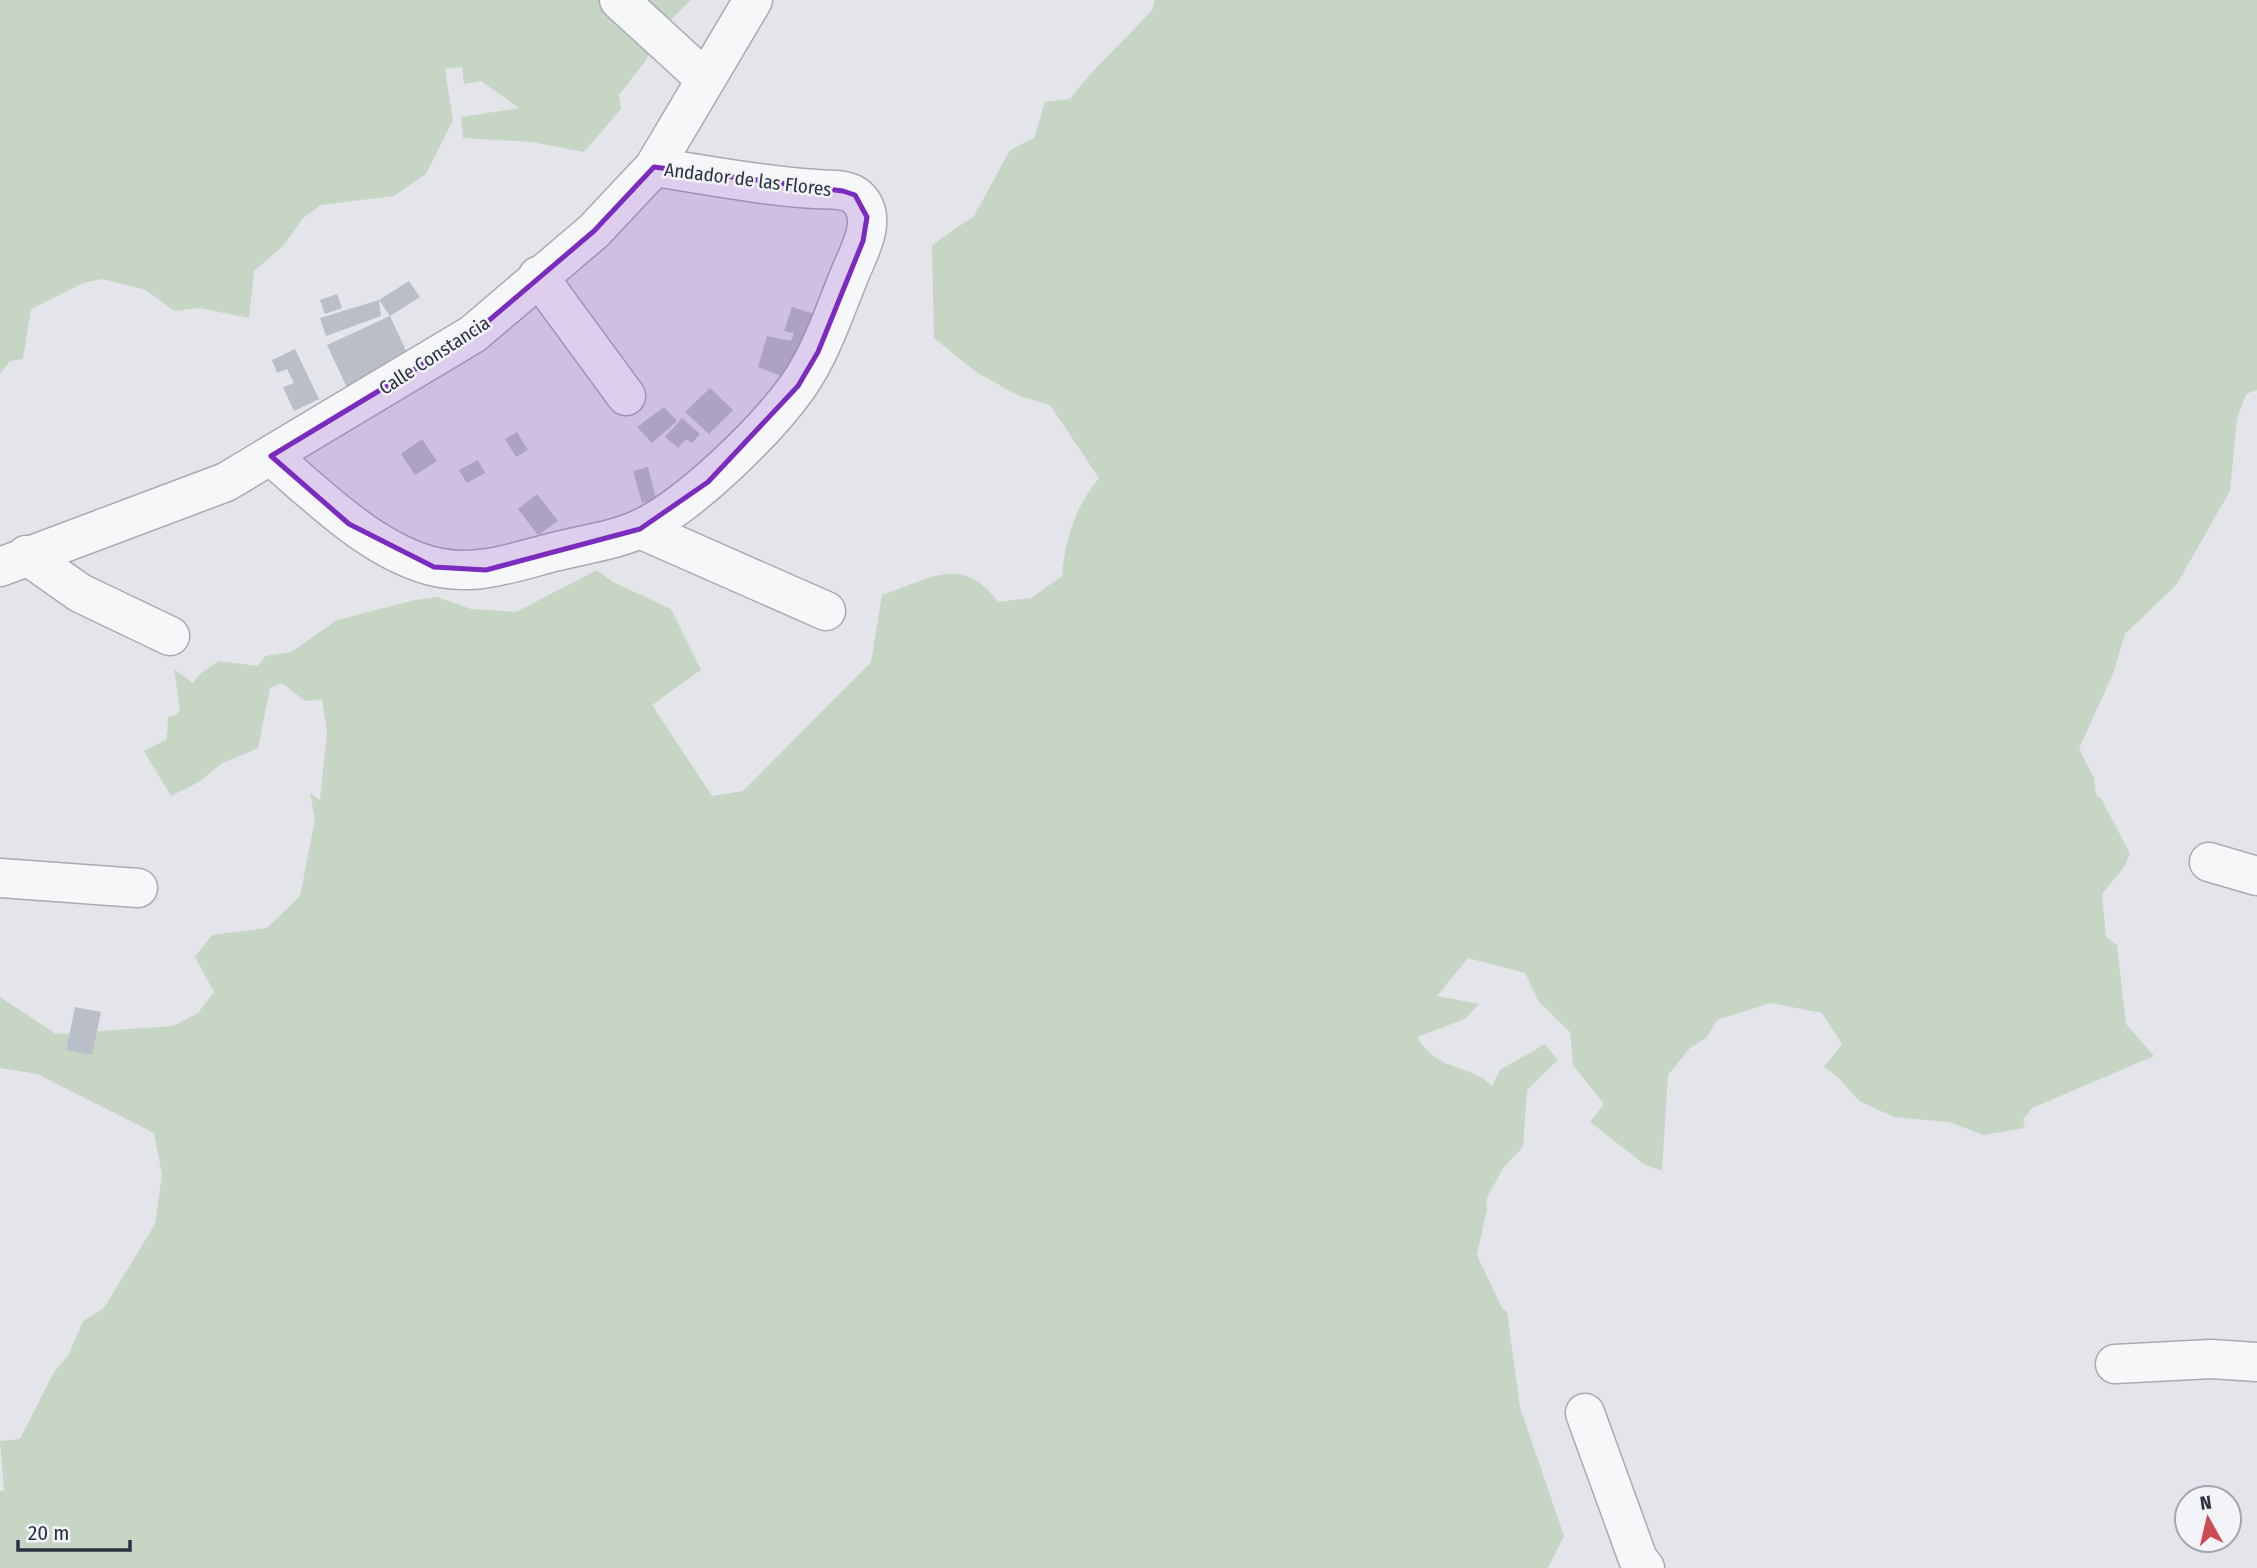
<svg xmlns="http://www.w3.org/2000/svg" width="2257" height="1568" font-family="'Fira Sans Condensed',sans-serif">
  <rect width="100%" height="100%" fill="#e3e5eb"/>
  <g fill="#c7d5c4">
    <path d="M0 0H691L661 30 646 60 619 95 621 109 584 152 532 142 463 138 461 117 519 108 481 81 464 84 462 67 445 69 453 120 426 174 394 196 321 205 303 218 284 245 254 271 249 318 199 308 174 311 146 290 102 279 83 283 31 309 23 359 10 361 0 374Z"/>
    <path d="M1155 0H2257V390L2246 394 2237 419 2230 491 2177 584 2125 634 2114 671 2079 749 2094 778 2096 795 2101 798 2130 854 2124 867 2102 894 2106 937 2117 945 2126 1024 2154 1056 2032 1108 2023 1120 2025 1128 1984 1135 1949 1122 1894 1117 1859 1101 1839 1078 1824 1067 1842 1044 1822 1013 1771 1003 1717 1020 1706 1038 1690 1048 1668 1075 1662 1171 1644 1164 1590 1122 1604 1104 1573 1065 1570 1032 1539 1002 1525 973 1468 958 1437 996 1479 1004 1465 1019 1417 1037C1438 1073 1470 1063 1492 1086L1500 1070 1545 1044 1558 1060 1527 1090 1523 1147 1503 1168 1486 1200 1487 1209 1477 1255 1502 1308 1507 1312 1520 1407 1564 1536 1548 1568H0V1491H4L0 1441 20 1439 54 1372 68 1356 83 1321 104 1308 155 1224 162 1175 154 1133 37 1074 0 1068V997L56 1034 173 1026 198 1013 214 992 195 957 212 935 267 928 300 896 315 819 310 793 320 800 327 732 322 699 305 701 282 683 270 688 258 748 221 764 199 782 171 796 144 751 167 739 168 717 176 715 180 710 174 669 193 683 200 674 219 661 258 666 265 656 291 652 337 620 415 600 437 597 471 609 516 612 597 570 613 582 671 609 701 670 652 705 712 796 743 791 871 662 882 595C929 579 963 553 998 602L1031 598 1062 576C1065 539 1075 507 1099 478L1050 405 1019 396 976 372 934 338 932 245 974 216 1010 150 1034 138 1045 102 1070 99C1092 69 1126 39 1152 10Z"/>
  </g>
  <g fill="#babec8">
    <path d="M409 281 420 297 390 316 413 366 350 394 327 345 390 316 379 300 381 316 326 336 320 318 379 300Z"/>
    <path d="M337 294 342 308 325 314 320 300Z"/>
    <path d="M792 307 820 316 799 383 758 367 767 336 791 341 794 333 784 331Z"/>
    <path d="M295 349 319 399 294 411 283 387 294 383 287 369 277 373 272 360Z"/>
    <path d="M710 388 733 410 709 434 685 412Z"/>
    <path d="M664 407 677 421 652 443 637 427Z"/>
    <path d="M682 418 700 434 692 443 686 439 678 448 665 437Z"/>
    <path d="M517 432 528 450 516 457 505 439Z"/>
    <path d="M422 439 437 461 415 475 401 454Z"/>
    <path d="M478 460 485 473 467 483 459 470Z"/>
    <path d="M648 467 656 499 642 503 633 471Z"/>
    <path d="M537 494 558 521 538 535 518 509Z"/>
    <path d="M75 1007 101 1012 92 1055 66 1050Z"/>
  </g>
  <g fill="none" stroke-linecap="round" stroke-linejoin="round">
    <defs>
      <g id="minor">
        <path d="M619 0 704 78"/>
        <path d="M538 276 626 396"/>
        <path d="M271 456C318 496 374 553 436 567 476 576 512 563 550 553 579 545 615 541 642 528 691 504 766 431 798 386 821 353 834 313 849 276 858 253 880 218 857 197 847 188 829 190 816 189 762 186 708 175 654 167"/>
        <path d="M640 529 826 611"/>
        <path d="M26 555 80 593 170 636"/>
        <path d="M0 567 226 482 473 334 594 231 654 167 753 0"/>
        <path d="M2209 862 2257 876"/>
        <path d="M0 878 138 888"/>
        <path d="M2115 1364 2211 1359 2257 1362"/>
        <path d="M1585 1413 1638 1559 1645 1568"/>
      </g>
    </defs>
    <use href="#minor" stroke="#a8abb5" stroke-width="41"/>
    <use href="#minor" stroke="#f6f7f9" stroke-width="38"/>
  </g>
  <path fill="#7b2cbf" fill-opacity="0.2" stroke="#7b2cbf" stroke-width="5" stroke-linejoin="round" d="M654 167 843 191 855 195 867 217 863 241 818 352 798 386 708 482 640 529 486 570 434 567 349 524 271 456 473 334 594 231Z"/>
  <g text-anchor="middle" stroke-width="5" stroke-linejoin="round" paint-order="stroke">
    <g font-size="19" fill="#2b3143" stroke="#f3f4f8">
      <text transform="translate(748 179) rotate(7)" y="7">Andador de las Flores</text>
      <text transform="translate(434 355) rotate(-33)" y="7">Calle Constancia</text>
    </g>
  </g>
  <g transform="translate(2208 1519) rotate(352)"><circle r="33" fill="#f3f4f8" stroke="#a3a6b0" stroke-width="2"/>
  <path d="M0-5L12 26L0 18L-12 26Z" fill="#cd4b52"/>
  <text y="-10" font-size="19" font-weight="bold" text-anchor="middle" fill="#2b3143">N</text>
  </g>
  <path d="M18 1540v10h112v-10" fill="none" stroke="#2b3143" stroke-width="3.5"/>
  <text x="28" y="1540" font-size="21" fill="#2b3143" stroke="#f3f4f8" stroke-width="5" paint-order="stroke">20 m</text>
</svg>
